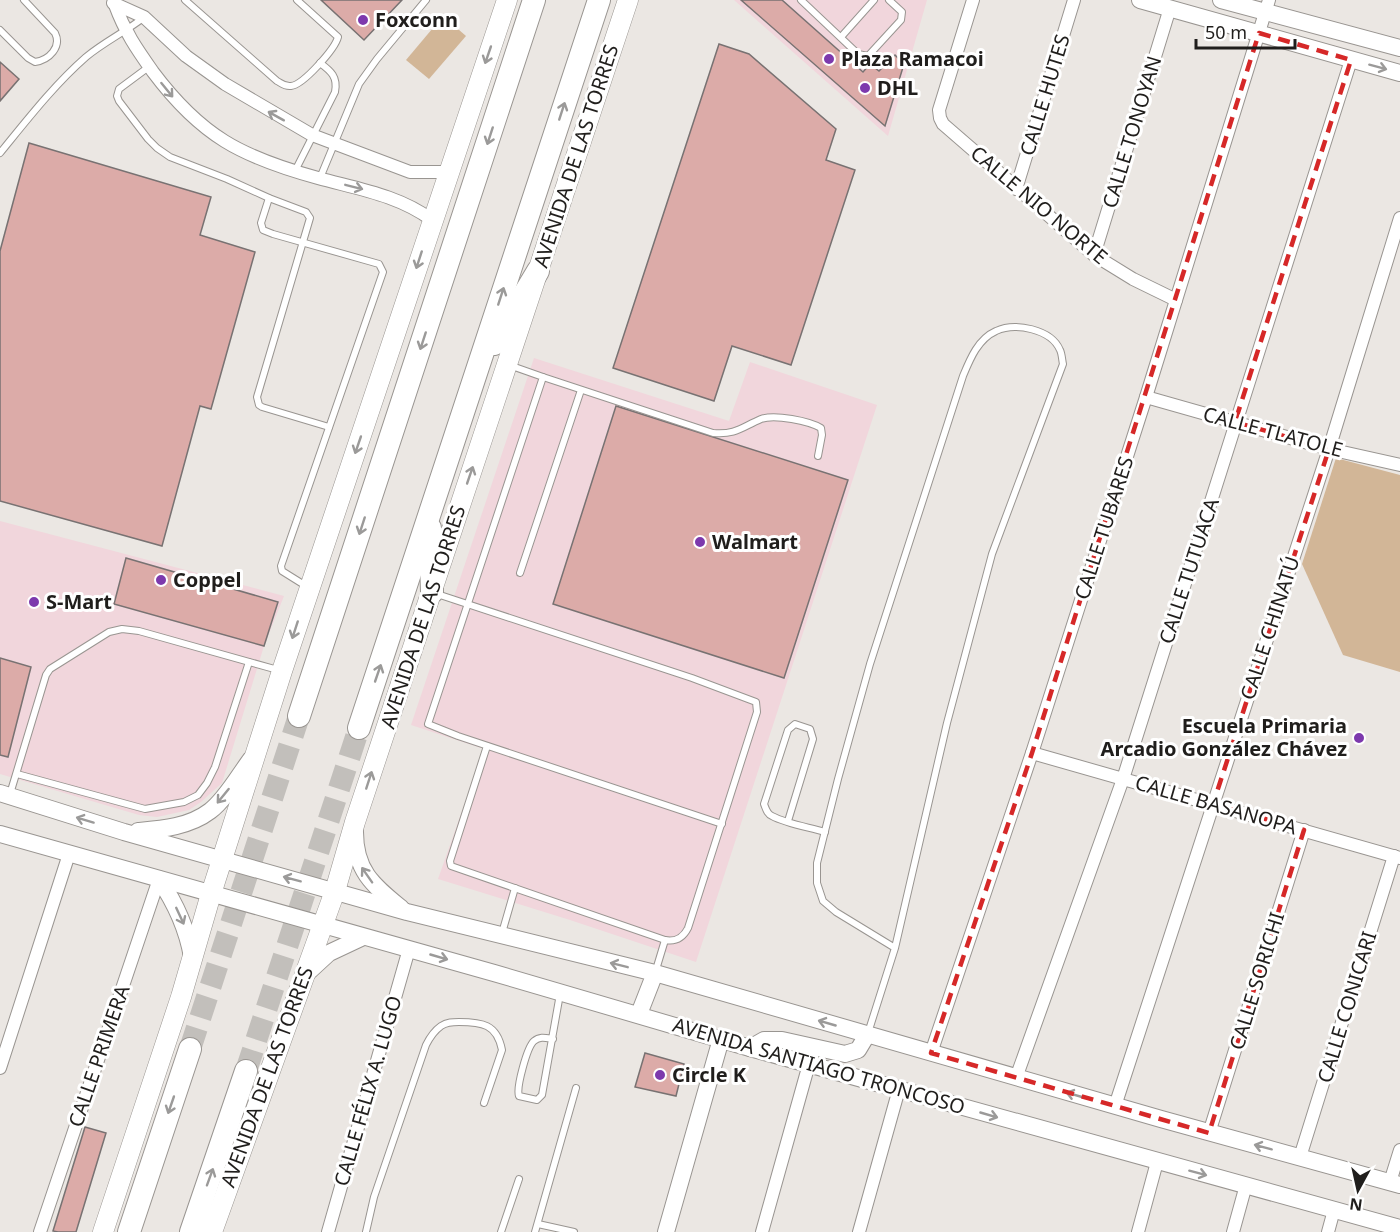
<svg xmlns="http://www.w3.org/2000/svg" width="1400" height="1232" font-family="'Noto Sans',sans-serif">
  <rect width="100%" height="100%" fill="#ebe7e3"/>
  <g fill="#f1d6dc">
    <path d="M734 0H927L888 136Z"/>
    <path d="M534 358 729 421 750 362 877 405 696 962 570 920 438 879 484 749 411 725Z"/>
    <path d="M0 521 284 596 264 646 222 783 201 802 189 810 157 817 139 815 0 774Z"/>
  </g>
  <g fill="#d2b697">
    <path d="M443 16 466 36 429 79 406 60Z"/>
    <path d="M1336 458 1400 475V672L1343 655 1302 564Z"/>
  </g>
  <g fill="#dcaba8" stroke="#787272" stroke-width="1.5">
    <path d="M321 0H402L364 40Z"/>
    <path d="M741 0H782L863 72 870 64 879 71 895 55 904 64 885 126Z"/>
    <path d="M719 44 749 54 836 129 826 160 855 170 791 365 732 346 714 401 613 368Z"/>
    <path d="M0 62 19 79 0 101Z"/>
    <path d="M29 143 211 197 200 235 255 252 211 409 200 406 162 546 0 501V251Z"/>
    <path d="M616 406 848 480 784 678 553 604Z"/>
    <path d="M126 558 278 602 264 646 114 604Z"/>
    <path d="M0 658 31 667 8 757 0 755Z"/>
    <path d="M645 1053 684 1064 676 1096 635 1087Z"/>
    <path d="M85 1127 106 1133 76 1232H58L53 1231Z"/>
  </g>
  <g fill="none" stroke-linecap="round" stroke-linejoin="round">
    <g stroke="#c2bfbb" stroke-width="22" stroke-dasharray="22 11" stroke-linecap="butt">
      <path d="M190 1049 299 716"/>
      <path d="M246 1071 359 728"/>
    </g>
    <defs>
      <g id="lane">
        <path d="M185 0 277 81C281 83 285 87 291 86 303 85 335 49 338 37L297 0"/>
        <path d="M801 0 858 54 868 56 901 20 902 12 889 0"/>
        <path d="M0 30 28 58 35 62C49 60 62 47 55 33L24 0"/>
        <path d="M841 37 874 0"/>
        <path d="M150 66 119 89 117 96 119 101 148 139 157 148 170 157 227 179 269 198 306 212 310 218 257 397 259 405 262 407 329 427"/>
        <path d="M0 153C27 120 54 85 86 57 104 42 125 32 143 18"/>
        <path d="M295 171 335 92C338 77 331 71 320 63"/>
        <path d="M320 178 359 84 377 59 426 0"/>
        <path d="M269 198 261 223 263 230 273 234 379 264 383 272 281 566 282 571 306 586"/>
        <path d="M509 365 543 377 428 724 458 736 722 824"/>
        <path d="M543 377 713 433C736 435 742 427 761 419 775 414 809 421 821 428L822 435 818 456"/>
        <path d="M520 573 581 390"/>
        <path d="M437 594 692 678 756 702 757 712 688 928C683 938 676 942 665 940L655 973"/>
        <path d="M487 746 450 861 451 866 665 940"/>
        <path d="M17 774 145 809 184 802 198 795 207 783 215 767 249 662"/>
        <path d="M10 794 46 675 50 669 109 632 122 629 139 631 278 670"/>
        <path d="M788 821 813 739 810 729 795 724 788 730 764 804C766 809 767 814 772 816 787 824 808 827 825 832"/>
        <path d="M502 933 515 888"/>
        <path d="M868 1033 895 948 947 723 992 554 1063 364C1062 360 1062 354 1060 350 1051 329 1015 322 996 331 978 339 970 359 963 376L870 664 838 779 817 863V883L823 901 836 912 895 948"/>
        <path d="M553 1039C546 1038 540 1036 534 1041 527 1047 516 1088 519 1096L537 1100 542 1095 560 994"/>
        <path d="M538 1224 574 1232"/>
        <path d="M366 1232 374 1197 426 1045C430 1037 434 1031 441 1026 447 1022 453 1022 459 1022 482 1022 497 1024 502 1050L484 1103"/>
        <path d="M501 1232 519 1179"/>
        <path d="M535 1232 576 1088"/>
      </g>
      <g id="street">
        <path d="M973 0 939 110 940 118 943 124 1094 255 1133 279 1176 300"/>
        <path d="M113 3 144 17 186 56 225 84 312 135 410 172H449"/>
        <path d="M115 5C125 32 136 48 153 72 201 136 241 157 318 178 358 189 398 195 432 220"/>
        <path d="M1016 189 1074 0"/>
        <path d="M1094 255 1170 8"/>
        <path d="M1146 397 1329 449 1400 465"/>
        <path d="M1032 753 1400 858"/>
        <path d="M931 1053 1032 753 1146 397 1269 0"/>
        <path d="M0 1068 69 854"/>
        <path d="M1016 1078 1123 779 1351 60"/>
        <path d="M1115 1106 1329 449 1400 218"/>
        <path d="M1209 1133 1304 830"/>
        <path d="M1300 1157 1394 856"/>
        <path d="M1390 1182 1400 1150"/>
        <path d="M40 1232 159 879"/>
        <path d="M328 1232 409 949"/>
        <path d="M762 1232 809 1064"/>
        <path d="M859 1232 899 1089"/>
        <path d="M1138 1232 1157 1162"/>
        <path d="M1233 1232 1246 1185"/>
        <path d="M1328 1232 1334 1210"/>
      </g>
      <g id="secondary">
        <path d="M1140 0 1400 73"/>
        <path d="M1221 0 1400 48"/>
        <path d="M0 793 124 832 407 912 655 973 1161 1119 1400 1185"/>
        <path d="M138 831C162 829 189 827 210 811 225 800 239 775 251 759"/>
        <path d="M355 832C355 871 373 885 401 908"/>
        <path d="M0 834 494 973 750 1048 1400 1228"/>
        <path d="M159 879C176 904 187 928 192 957"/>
        <path d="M304 976 329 953 363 937"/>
        <path d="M639 1014 655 973"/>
        <path d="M750 1048 764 1040H782L845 1054 858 1050 867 1035"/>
        <path d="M666 1232 721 1039"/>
      </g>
      <g id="primary">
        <path d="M103 1232 181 997 211 894 282 671 507 0"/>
        <path d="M212 1232 335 891 355 822 628 0"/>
      </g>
      <g id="highway">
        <path d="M494 344 538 271"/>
        <path d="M430 528 432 592"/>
        <path d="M299 716 534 0"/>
        <path d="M359 728 599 0"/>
        <path d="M129 1232 190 1049"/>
        <path d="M191 1232 246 1071"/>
      </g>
    </defs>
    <use href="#lane" stroke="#999591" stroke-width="8"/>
    <use href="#street" stroke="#999591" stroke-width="14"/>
    <use href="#secondary" stroke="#999591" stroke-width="18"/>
    <use href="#primary" stroke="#999591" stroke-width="21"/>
    <use href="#highway" stroke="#999591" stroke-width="24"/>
    <use href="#lane" stroke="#fff" stroke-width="6"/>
    <use href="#street" stroke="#fff" stroke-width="12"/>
    <use href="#secondary" stroke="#fff" stroke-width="16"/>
    <use href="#primary" stroke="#fff" stroke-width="20"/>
    <use href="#highway" stroke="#fff" stroke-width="22"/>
  </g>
  <defs><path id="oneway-shaft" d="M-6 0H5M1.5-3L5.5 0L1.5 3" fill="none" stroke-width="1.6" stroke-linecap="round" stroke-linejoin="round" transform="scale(1.5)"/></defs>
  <g stroke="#9b9a99">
    <use href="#oneway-shaft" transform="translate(488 55) rotate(109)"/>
    <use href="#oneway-shaft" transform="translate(1378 67) rotate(15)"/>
    <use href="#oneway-shaft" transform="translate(167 90) rotate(51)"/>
    <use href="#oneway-shaft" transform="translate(562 111) rotate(-72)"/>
    <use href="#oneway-shaft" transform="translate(276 116) rotate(-151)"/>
    <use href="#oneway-shaft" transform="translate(490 136) rotate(108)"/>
    <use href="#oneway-shaft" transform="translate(354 187) rotate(14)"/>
    <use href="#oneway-shaft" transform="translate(419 260) rotate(108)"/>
    <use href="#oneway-shaft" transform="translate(501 296) rotate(-72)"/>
    <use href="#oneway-shaft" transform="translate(423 341) rotate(108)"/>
    <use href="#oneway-shaft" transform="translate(358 445) rotate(109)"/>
    <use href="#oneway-shaft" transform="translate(470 475) rotate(-71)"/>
    <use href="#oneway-shaft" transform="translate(362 526) rotate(108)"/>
    <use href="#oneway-shaft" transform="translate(295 630) rotate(108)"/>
    <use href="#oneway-shaft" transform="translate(378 673) rotate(-71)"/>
    <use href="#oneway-shaft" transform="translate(369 780) rotate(-72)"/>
    <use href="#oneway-shaft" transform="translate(223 796) rotate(129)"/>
    <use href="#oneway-shaft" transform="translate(85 820) rotate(-163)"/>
    <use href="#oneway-shaft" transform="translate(367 875) rotate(-125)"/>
    <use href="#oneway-shaft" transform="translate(292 879) rotate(-165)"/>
    <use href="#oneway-shaft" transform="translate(180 916) rotate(65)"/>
    <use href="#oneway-shaft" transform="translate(439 957) rotate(16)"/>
    <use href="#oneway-shaft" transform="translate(619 965) rotate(-166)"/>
    <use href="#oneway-shaft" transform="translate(827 1023) rotate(-164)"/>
    <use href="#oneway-shaft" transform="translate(1075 1095) rotate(-164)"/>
    <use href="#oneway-shaft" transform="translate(171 1105) rotate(109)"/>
    <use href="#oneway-shaft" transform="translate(989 1115) rotate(16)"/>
    <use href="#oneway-shaft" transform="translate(1263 1147) rotate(-165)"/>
    <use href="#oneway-shaft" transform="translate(1198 1173) rotate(15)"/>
    <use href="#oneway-shaft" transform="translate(210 1177) rotate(-70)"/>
  </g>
  <path fill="none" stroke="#d62828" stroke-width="4.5" stroke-dasharray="12 8" stroke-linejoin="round" d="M1259 33 1351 60 1235 422 1329 449 1213 804 1304 830 1209 1133 931 1053 1032 753Z"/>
  <g fill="#7d39ad" stroke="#fff" stroke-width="2">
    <circle cx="363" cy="20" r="6"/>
    <circle cx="829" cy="59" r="6"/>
    <circle cx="865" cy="88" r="6"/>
    <circle cx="700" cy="542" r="6"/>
    <circle cx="161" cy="580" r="6"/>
    <circle cx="34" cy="602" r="6"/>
    <circle cx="1359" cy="738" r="6"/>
    <circle cx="660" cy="1075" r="6"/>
  </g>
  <g text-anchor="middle" stroke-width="6" stroke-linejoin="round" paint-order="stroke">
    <g font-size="20" font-weight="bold" fill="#201e1c" stroke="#fff" text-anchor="start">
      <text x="375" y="27">Foxconn</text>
      <text x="841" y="66">Plaza Ramacoi</text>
      <text x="877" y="95">DHL</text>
      <text x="712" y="549">Walmart</text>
      <text x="173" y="587">Coppel</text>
      <text x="46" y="609">S-Mart</text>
      <text x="1347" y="733" text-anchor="end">Escuela Primaria<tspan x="1347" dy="23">Arcadio González Chávez</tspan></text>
      <text x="672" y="1082">Circle K</text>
    </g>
    <g font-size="20" fill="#201e1c" stroke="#fff">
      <text transform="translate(1045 95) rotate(-73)" y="7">CALLE HUTES</text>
      <text transform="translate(1132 132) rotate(-73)" y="7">CALLE TONOYAN</text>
      <text transform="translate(576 156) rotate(-72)" y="7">AVENIDA DE LAS TORRES</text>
      <text transform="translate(1039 205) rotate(40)" y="7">CALLE NIO NORTE</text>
      <text transform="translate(1273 432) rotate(15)" y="7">CALLE TLATOLE</text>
      <text transform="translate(1104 528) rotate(-72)" y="7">CALLE TUBARES</text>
      <text transform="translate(1189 571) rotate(-72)" y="7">CALLE TUTUACA</text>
      <text transform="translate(423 617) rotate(-72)" y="7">AVENIDA DE LAS TORRES</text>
      <text transform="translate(1270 628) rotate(-72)" y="7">CALLE CHINATÚ</text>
      <text transform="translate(1216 805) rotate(16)" y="7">CALLE BASANOPA</text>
      <text transform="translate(1257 981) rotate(-73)" y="7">CALLE SORICHI</text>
      <text transform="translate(1347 1007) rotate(-73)" y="7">CALLE CONICARI</text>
      <text transform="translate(99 1056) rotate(-71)" y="7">CALLE PRIMERA</text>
      <text transform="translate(819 1066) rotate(16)" y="7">AVENIDA SANTIAGO TRONCOSO</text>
      <text transform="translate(267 1077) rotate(-70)" y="7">AVENIDA DE LAS TORRES</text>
      <text transform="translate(368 1091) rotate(-74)" y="7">CALLE FÉLIX A. LUGO</text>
    </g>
  </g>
  <g transform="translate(1358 1190) rotate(188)" stroke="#ffffff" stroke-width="4.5" paint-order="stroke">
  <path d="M0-4.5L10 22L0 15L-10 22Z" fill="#201e1c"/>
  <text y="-9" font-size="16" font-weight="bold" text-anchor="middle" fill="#201e1c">N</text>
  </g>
  <path d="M1196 39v9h99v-9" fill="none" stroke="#201e1c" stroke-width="3"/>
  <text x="1205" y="39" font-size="18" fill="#201e1c" stroke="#ffffff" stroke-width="4.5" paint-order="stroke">50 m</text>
</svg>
